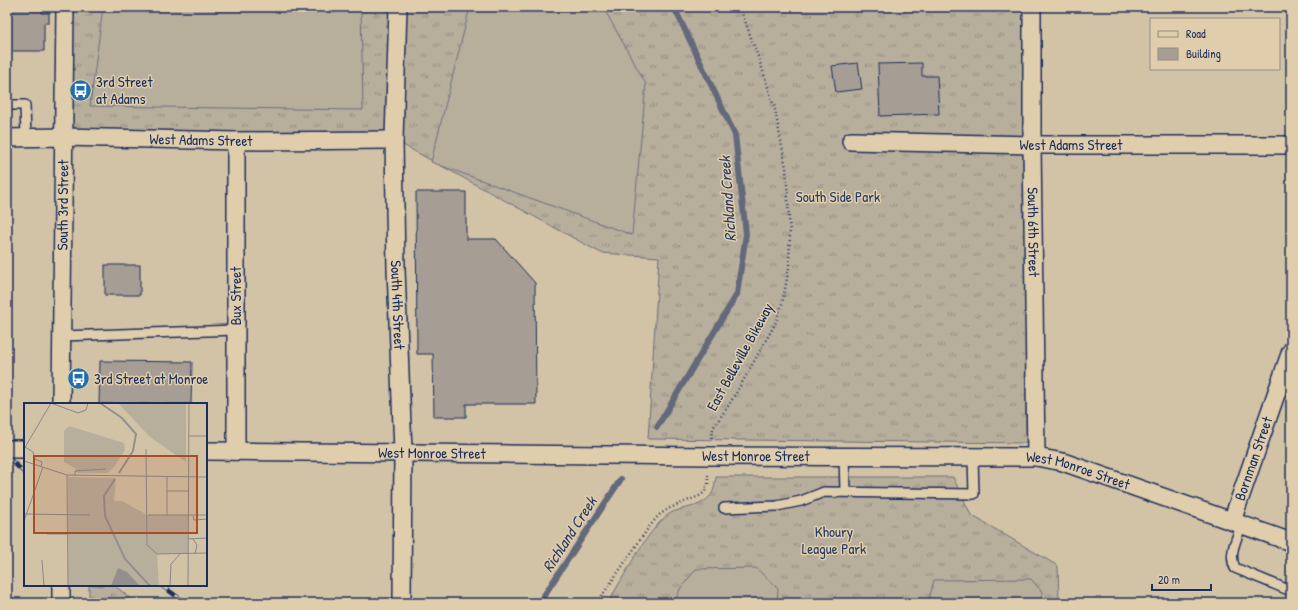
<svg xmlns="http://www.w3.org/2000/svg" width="1298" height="610" font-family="'Patrick Hand',sans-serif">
  <defs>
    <pattern id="grass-tufts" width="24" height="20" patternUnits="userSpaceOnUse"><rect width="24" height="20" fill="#b8ae9c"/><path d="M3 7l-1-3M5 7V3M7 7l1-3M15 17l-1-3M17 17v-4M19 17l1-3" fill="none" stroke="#958e82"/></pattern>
  </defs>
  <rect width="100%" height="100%" fill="#d3c3a6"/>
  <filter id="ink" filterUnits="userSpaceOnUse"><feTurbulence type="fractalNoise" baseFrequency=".025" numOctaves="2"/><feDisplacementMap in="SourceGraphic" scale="8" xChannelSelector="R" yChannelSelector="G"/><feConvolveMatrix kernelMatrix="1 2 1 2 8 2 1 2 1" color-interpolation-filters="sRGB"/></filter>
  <g filter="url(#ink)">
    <g fill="url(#grass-tufts)" stroke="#6a6e7d">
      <path d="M69 7H1027L1026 443 648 439 659 257 601 253 394 140 71 138Z"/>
      <path d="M716 477H953L971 515 1058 566 1059 603H608C623 578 646 531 669 514 682 506 701 509 711 495 714 491 715 483 716 477Z"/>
      <path d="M89 585H114L136 603H89Z"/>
    </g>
    <g fill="#b8ae9c" stroke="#6a6e7d">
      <path d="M103 7H361L363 110 90 106Z"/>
      <path d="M470 7H603L646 84 632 235 431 162Z"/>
      <path d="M756 568 778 589 777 603H674L680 589 696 569Z"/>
      <path d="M1031 579 1042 592 1041 603H928L934 580Z"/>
    </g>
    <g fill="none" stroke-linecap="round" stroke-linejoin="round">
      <g stroke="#62697a" stroke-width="6">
        <path d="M657 427 737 294 746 234 735 135 674 7"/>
        <path d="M539 603 621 479"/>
      </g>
    </g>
    <g fill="#a69e95" stroke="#1b2f5e">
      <path d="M7 7H42V13H49V23H44V51H7Z"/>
      <path d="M858 63 862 89 836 92 832 66Z"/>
      <path d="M922 63V76H937L939 114 880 116 878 64Z"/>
      <path d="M416 192H466V239H496L535 283 536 404H466V417H434L433 354H417Z"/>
      <rect x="105" y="265" width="35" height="30"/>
      <path d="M100 361 192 362 191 404H99Z"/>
    </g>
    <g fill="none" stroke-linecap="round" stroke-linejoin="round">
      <defs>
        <g id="service">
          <path d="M7 105H25L26 138"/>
          <path d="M62 336 236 330"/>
          <path d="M844 456 845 491"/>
          <path d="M724 508 777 506 801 501 824 492 974 494 973 457"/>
          <path d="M1242 524C1237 538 1228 554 1235 568L1291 591"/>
        </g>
        <g id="minor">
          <path id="s1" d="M398 7 394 140 396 269 403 452 402 603"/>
          <path id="s2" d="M1032 7V145L1036 457"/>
          <path id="s3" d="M7 138 63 137 236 141 394 140"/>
          <path d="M236 141V451"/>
          <path id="s4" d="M851 141 1032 145H1291"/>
          <path id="s5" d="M61 404 65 7"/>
          <path d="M7 449H25"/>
          <path id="s6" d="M206 451 710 456 1036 457 1063 462 1291 542"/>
          <path id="s7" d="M1232 521 1291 351"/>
          <path d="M61 585V603"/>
        </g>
      </defs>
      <use href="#service" stroke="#1b2f5e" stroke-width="12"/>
      <use href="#minor" stroke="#1b2f5e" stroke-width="20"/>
      <g stroke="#1b2f5e" stroke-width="2.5" stroke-dasharray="1 3" stroke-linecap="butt">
        <path d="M712 438 713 428 727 408 743 381 775 324 782 304 789 268 790 235 786 168 775 110 763 71 740 7"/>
        <path d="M597 603 649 527 659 515 670 508 699 496 705 492 708 484V473"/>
      </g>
      <use href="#service" stroke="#dfcdab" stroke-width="9"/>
      <use href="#minor" stroke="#dfcdab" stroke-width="17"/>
      <defs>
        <g id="rail">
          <path d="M7 457 25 473"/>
          <path d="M161 585 186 603"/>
        </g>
      </defs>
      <use href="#rail" stroke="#1b2f5e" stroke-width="4.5"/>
      <use href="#rail" stroke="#dfcdab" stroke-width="3" stroke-dasharray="9" stroke-linecap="butt"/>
    </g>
  </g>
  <defs>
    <symbol id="bus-disc" viewBox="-11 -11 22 22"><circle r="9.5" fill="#1f6fb2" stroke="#dfcdab"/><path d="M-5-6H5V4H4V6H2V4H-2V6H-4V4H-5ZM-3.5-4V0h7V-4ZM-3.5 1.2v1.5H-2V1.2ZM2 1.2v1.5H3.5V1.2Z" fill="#fff"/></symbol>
  </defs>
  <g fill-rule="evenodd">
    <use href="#bus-disc" x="68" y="78" width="25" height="25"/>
    <use href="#bus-disc" x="66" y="366" width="25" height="25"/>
  </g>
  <g text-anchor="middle" stroke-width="3" stroke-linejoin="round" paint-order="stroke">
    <g font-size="15" fill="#1b2f5e" stroke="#dfcdab" text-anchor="start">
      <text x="96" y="87">3rd Street<tspan x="96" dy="17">at Adams</tspan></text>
      <text x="94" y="384">3rd Street at Monroe</text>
    </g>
    <g font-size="15" fill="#1b2f5e" stroke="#dfcdab">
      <text dy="5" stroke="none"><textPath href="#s3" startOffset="194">West Adams Street</textPath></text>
      <text dy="5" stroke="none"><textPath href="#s4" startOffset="220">West Adams Street</textPath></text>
      <text dy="5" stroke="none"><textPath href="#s5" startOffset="199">South 3rd Street</textPath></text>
      <text dy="5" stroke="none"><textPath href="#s2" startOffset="225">South 6th Street</textPath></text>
      <text transform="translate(236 296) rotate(-90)" y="5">Bux Street</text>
      <text dy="5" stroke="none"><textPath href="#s1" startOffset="298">South 4th Street</textPath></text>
      <text transform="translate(740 357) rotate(-61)" y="5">East Belleville Bikeway</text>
      <text dy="5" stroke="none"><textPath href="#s6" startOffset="226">West Monroe Street</textPath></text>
      <text dy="5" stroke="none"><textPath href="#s6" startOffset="550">West Monroe Street</textPath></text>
      <text dy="5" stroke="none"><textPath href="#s7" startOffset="66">Bornman Street</textPath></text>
      <text dy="5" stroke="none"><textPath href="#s6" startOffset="874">West Monroe Street</textPath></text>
    </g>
    <g font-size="15" fill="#2b3c64" stroke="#dfcdab">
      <text x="838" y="202">South Side Park</text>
      <text x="834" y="537">Khoury<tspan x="834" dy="17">League Park</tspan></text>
    </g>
    <g font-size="16" font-style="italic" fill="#2d3d65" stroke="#dfcdab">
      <text transform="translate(727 199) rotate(-94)" y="6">Richland Creek</text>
      <text transform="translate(569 534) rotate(-57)" y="6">Richland Creek</text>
    </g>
  </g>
  <g transform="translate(24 403)">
    <rect width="183" height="183" fill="#d3c3a6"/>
    <path d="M94 0H162V59L126 34ZM45 23 100 40 101 47 90 64 83 70H53L51 65 40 59V28ZM44 74 92 75 90 98H98L123 112H164V151H133L135 183H44Z" fill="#b8ae9c"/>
    <path d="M42 50a8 8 0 1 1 16 0a8 8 0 1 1-16 0ZM75 52a7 7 0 1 1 14 0a7 7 0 1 1-14 0ZM94 100 119 109 112 137 99 131 92 119ZM127 116H161L160 130 150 145 128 148ZM50 154H61L72 164 76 177 73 183 51 182 48 179Z" fill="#b8ae9c"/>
    <path d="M94 165 103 169 116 183H87Z" fill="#928f8d"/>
    <path fill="none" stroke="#928f8d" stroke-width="2" d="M76 0 98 15 112 31 109 48 95 70M91 76 80 93 81 113 101 156 126 183"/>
    <path fill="none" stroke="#898889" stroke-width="1" d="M27 0 54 10 62 7 64 0M165 33H183M1 44 9 49 11 56 18 59 17 64M0 46 27 0M122 46 123 142 133 151 183 150M0 58 43 72 183 74M43 72 44 183M51 73V68L82 66M143 73V112M143 88H165M0 111 66 112M124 112H183M169 113 170 117 183 116M0 118 19 64M23 131H44M164 136 183 135M169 136 173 142 171 151M18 157 20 183M146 183 147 161 156 151M164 183 165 0"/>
    <path fill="#aa4c25" fill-opacity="0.15" stroke="#aa4c25" stroke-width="2" d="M10 53H173V130H10Z"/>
    <rect width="183" height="183" fill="none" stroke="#1b2f5e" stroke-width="2"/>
  </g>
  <rect width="1298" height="610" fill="none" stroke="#dfcdab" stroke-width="24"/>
  <rect x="12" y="12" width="1274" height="586" fill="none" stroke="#1b2f5e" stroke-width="1.5" filter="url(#ink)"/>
  <rect x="1150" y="18" width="130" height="52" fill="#dfcdab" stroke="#918e8c"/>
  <rect x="1158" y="31" width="20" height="6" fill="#dfcdab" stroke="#918e8c"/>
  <text x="1186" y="38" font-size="12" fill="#1b2f5e">Road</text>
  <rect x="1158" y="48" width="20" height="12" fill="#a69e95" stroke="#918e8c"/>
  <text x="1186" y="58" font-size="12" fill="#1b2f5e">Building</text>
  <path d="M1152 584v6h59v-6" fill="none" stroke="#1b2f5e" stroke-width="2"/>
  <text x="1158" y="584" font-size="12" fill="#1b2f5e" stroke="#dfcdab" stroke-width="3" paint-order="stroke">20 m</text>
</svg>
